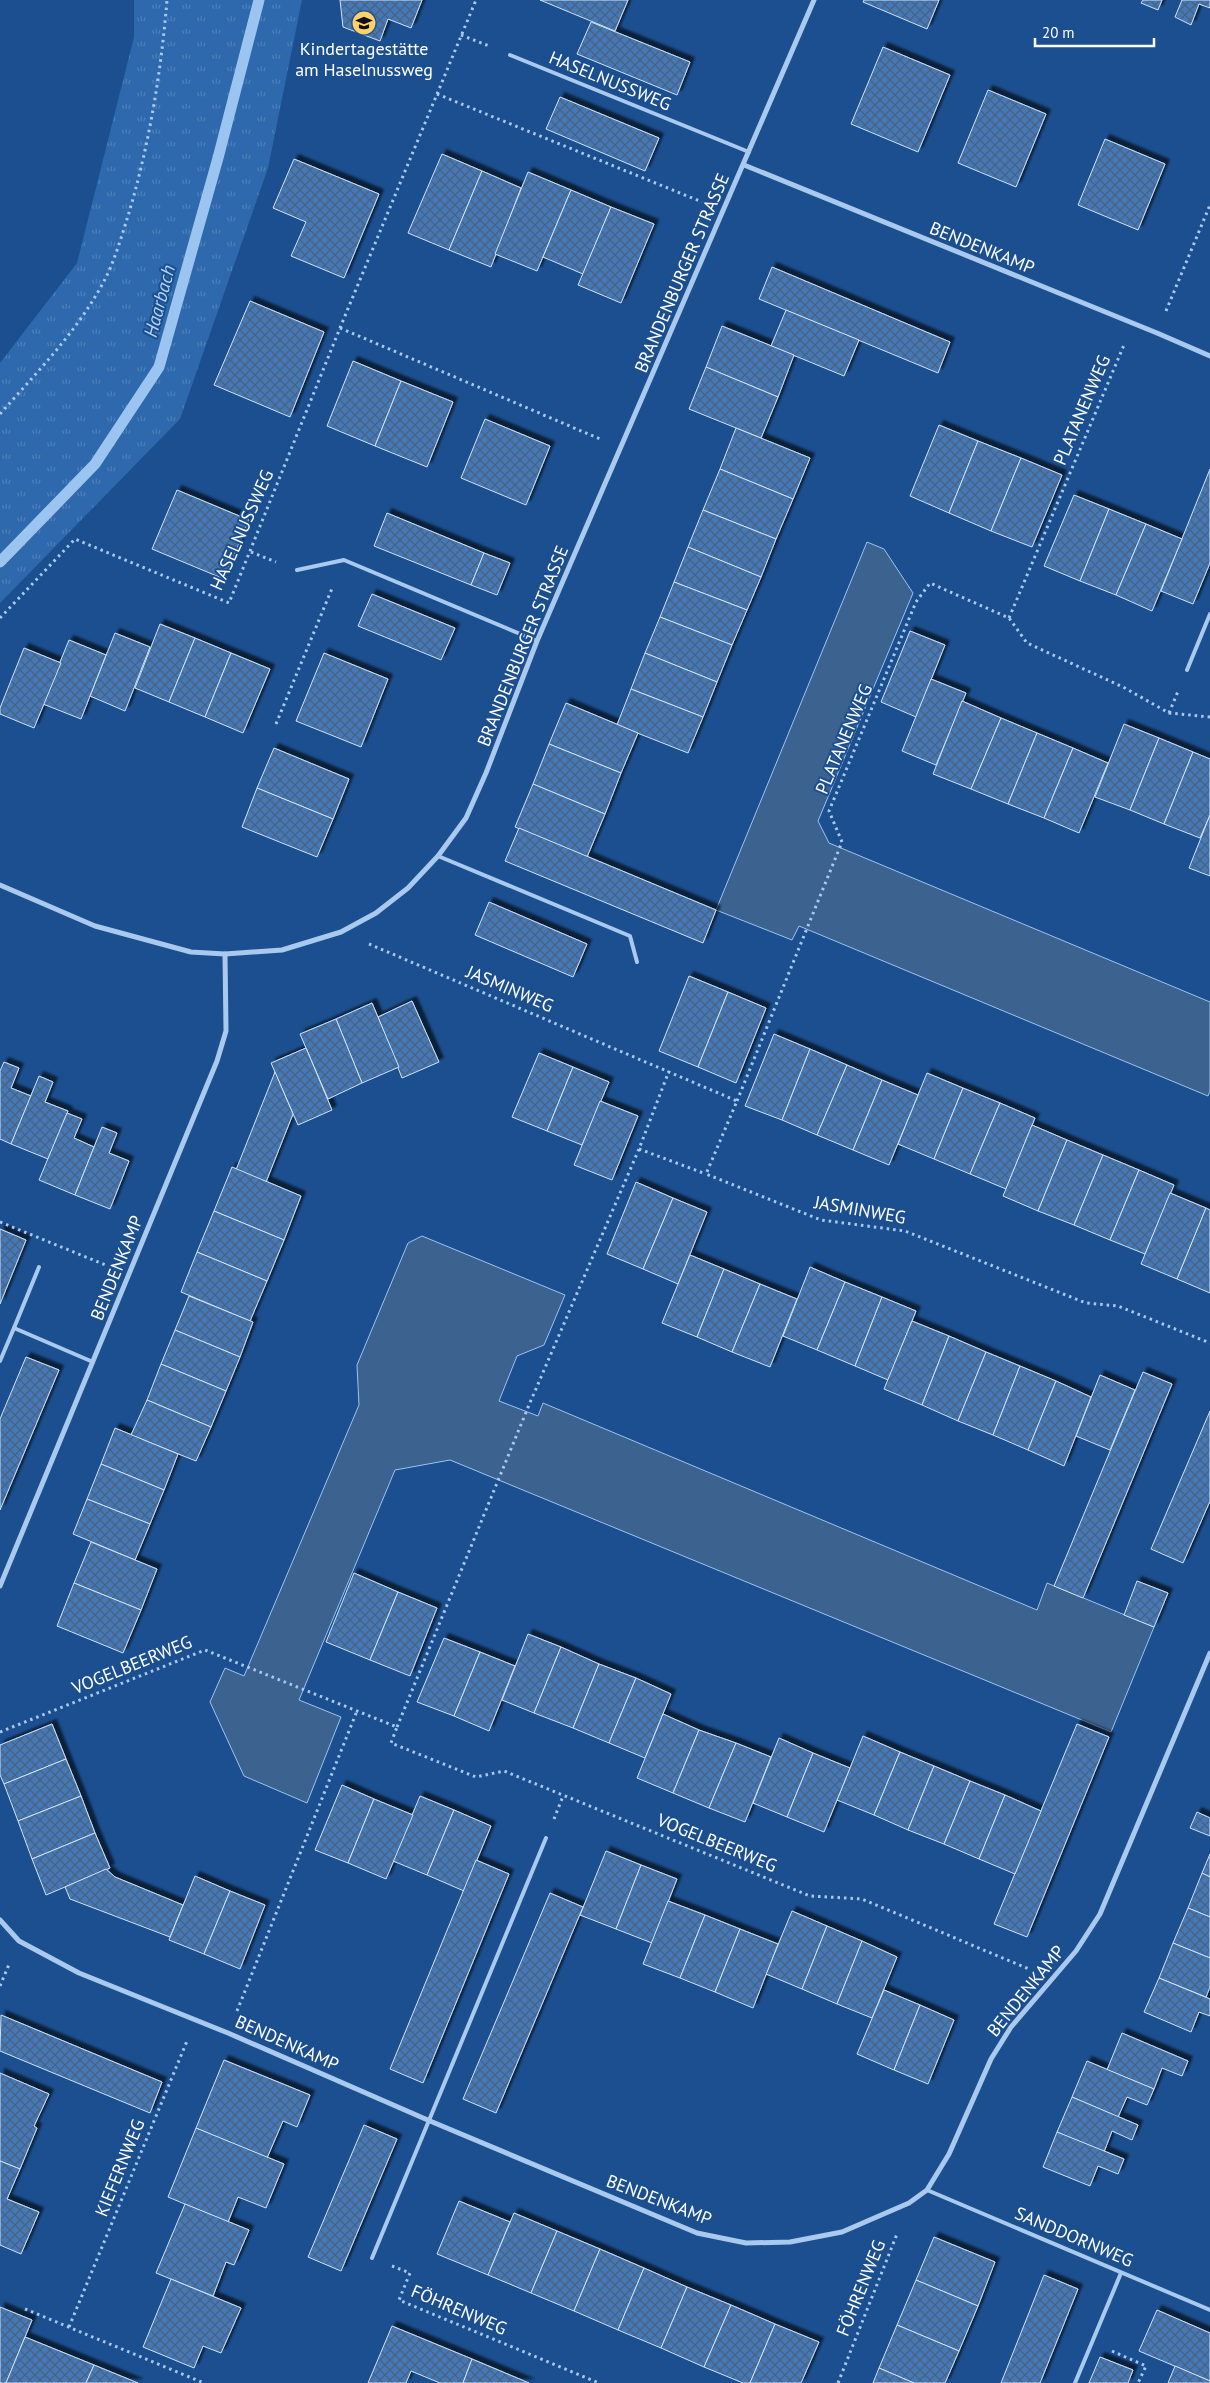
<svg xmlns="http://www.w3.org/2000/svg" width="1210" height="2383" font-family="'PT Sans',sans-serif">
  <defs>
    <pattern id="grass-tufts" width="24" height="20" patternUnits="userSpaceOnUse" patternTransform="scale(1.25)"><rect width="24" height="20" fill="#2e69ad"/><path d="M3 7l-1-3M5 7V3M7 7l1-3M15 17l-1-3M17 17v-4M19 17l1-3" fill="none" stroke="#4d80b9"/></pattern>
    <pattern id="building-cross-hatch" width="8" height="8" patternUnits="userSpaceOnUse" patternTransform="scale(1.25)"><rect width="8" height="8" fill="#4478b7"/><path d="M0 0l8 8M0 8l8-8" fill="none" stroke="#486282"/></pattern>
    <filter id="shadow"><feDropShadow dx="4.5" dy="-4.5" stdDeviation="1" flood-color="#0009"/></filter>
  </defs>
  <rect width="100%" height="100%" fill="#1b4f8f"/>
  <path fill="url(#grass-tufts)" d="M134 0H302L268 168 180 419 0 603V363L77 263 134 37Z"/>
  <g fill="#3c6290" stroke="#9cc4f0">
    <path d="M867 542 884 549 913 593 818 821 829 843 1210 1002V1091L1208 1096 799 926 792 940 716 910Z"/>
    <path d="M422 1236 565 1295 544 1345 517 1356 499 1401 538 1416 543 1403 1037 1610 1047 1583 1154 1627 1111 1732 450 1460 395 1470 299 1700 341 1717 307 1803 244 1776 210 1702 225 1668 244 1676 359 1405 357 1365 408 1243Z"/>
  </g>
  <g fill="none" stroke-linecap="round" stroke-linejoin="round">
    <path stroke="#9cc4f0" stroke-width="11" d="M0 562 95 464 159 367 218 158 259 0"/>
  </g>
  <g fill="url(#building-cross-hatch)" stroke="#cfe3fa" filter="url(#shadow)">
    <path d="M340 0H422L411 28 388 19 380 41 343 27Z"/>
    <path d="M540 0H628L615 31Z"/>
    <path d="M864 0H939L927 29 863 2Z"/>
    <path d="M1143 0H1162L1158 10 1141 3Z"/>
    <path d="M1182 0H1210V8L1199 4 1191 25 1175 17Z"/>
    <path d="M591 22 690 62 677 95 577 54Z"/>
    <path d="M883 47 950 75 918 152 851 124Z"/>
    <path d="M988 90 1046 114 1016 187 958 163Z"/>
    <path d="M560 97 659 138 645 171 546 129Z"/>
    <path d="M1105 139 1165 164 1138 230 1078 205Z"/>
    <path d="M442 154 482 171 449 250 408 233Z"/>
    <path d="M294 159 379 194 344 278 291 256 306 222 273 208Z"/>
    <path d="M482 171 521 188 491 267 449 250Z"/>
    <path d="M528 172 571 190 537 271 495 254Z"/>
    <path d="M571 190 611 207 583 274 543 257Z"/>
    <path d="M611 207 654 224 621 303 578 285Z"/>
    <path d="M772 267 950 342 938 373 759 299Z"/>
    <path d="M250 301 324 332 290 417 214 385Z"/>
    <path d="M786 310 859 340 844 376 771 346Z"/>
    <path d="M722 326 794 355 778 397 706 367Z"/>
    <path d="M353 361 401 381 375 446 327 426Z"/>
    <path d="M706 367 778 397 761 438 689 409Z"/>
    <path d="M401 381 453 402 427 467 375 446Z"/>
    <path d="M485 419 550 446 526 505 461 478Z"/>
    <path d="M939 425 978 441 949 513 910 496Z"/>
    <path d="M736 428 810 458 793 499 720 469Z"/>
    <path d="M978 441 1021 458 991 531 949 513Z"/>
    <path d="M1021 458 1062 475 1032 547 991 531Z"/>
    <path d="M720 469 793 499 776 539 703 510Z"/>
    <path d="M1210 469V563L1193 604 1161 591Z"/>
    <path d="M177 490 249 520 224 579 152 549Z"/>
    <path d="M1074 495 1109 509 1080 581 1044 566Z"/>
    <path d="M1109 509 1146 524 1116 595 1080 581Z"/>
    <path d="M703 510 776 539 761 577 688 547Z"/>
    <path d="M387 513 484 553 471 585 374 546Z"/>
    <path d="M1146 524 1182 539 1152 611 1116 595Z"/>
    <path d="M688 547 761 577 747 610 674 582Z"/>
    <path d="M484 553 510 563 497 595 471 585Z"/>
    <path d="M674 582 747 610 732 645 660 617Z"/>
    <path d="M372 594 455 628 441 660 358 626Z"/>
    <path d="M660 617 732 645 717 682 645 653Z"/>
    <path d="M160 624 195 638 169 702 135 688Z"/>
    <path d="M910 631 945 645 916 717 881 702Z"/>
    <path d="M115 633 150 647 125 711 90 696Z"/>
    <path d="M195 638 231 653 205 717 169 702Z"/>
    <path d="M69 640 106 655 81 719 43 704Z"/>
    <path d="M24 648 61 663 34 728 0 714V708Z"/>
    <path d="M231 653 270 669 243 733 205 717Z"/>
    <path d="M324 653 388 679 361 747 296 721Z"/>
    <path d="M645 653 717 682 703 717 631 689Z"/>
    <path d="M931 679 966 693 936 765 902 751Z"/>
    <path d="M631 689 703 717 688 753 617 725Z"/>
    <path d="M962 701 1001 718 971 789 933 774Z"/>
    <path d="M566 703 638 733 621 773 549 744Z"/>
    <path d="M1001 718 1037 733 1008 804 971 789Z"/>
    <path d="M1124 724 1159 738 1130 810 1095 797Z"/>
    <path d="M1037 733 1073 748 1044 818 1008 804Z"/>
    <path d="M1159 738 1193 752 1164 824 1130 810Z"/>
    <path d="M549 744 621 773 605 814 533 784Z"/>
    <path d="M274 748 349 779 333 819 257 788Z"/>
    <path d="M1073 748 1108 763 1079 833 1044 818Z"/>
    <path d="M1193 752 1210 759V815L1200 838 1164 824Z"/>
    <path d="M533 784 605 814 587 857 515 827Z"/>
    <path d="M257 788 333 819 317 857 242 827Z"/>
    <path d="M1210 815V876L1189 868Z"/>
    <path d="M519 828 716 910 703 943 505 861Z"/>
    <path d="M489 902 587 944 573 977 475 935Z"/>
    <path d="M689 976 728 992 698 1067 659 1051Z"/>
    <path d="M728 992 766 1008 736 1083 698 1067Z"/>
    <path d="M412 1001 439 1062 402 1078 378 1017Z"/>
    <path d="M372 1003 399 1067 362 1083 336 1019Z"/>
    <path d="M336 1019 362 1083 328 1099 300 1034Z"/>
    <path d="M774 1034 810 1049 782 1120 745 1106Z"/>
    <path d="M306 1048 332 1110 298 1125 271 1063Z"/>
    <path d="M810 1049 847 1065 817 1135 782 1120Z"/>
    <path d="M539 1053 573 1067 547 1131 512 1117Z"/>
    <path d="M4 1062 19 1068 11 1088 31 1096 11 1144 0 1139V1071Z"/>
    <path d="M847 1065 882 1080 853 1150 817 1135Z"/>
    <path d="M573 1067 609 1082 582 1145 547 1131Z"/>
    <path d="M275 1072 293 1114 266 1182 236 1170Z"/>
    <path d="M927 1073 963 1088 934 1159 898 1144Z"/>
    <path d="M39 1076 53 1082 45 1102 68 1111 48 1159 11 1144Z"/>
    <path d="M882 1080 918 1095 889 1165 853 1150Z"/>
    <path d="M963 1088 1000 1103 970 1174 934 1159Z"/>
    <path d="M600 1101 638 1116 612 1180 574 1165Z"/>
    <path d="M1000 1103 1035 1118 1006 1189 970 1174Z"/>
    <path d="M67 1113 82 1119 74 1138 94 1147 75 1195 39 1180Z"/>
    <path d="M1032 1125 1067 1140 1038 1211 1003 1196Z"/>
    <path d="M102 1127 117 1133 109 1153 129 1161 110 1209 75 1195Z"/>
    <path d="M1067 1140 1103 1155 1074 1225 1038 1211Z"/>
    <path d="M1103 1155 1139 1170 1110 1240 1074 1225Z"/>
    <path d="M232 1167 301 1196 284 1240 214 1211Z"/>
    <path d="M1139 1170 1174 1185 1145 1254 1110 1240Z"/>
    <path d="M636 1182 673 1198 643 1269 607 1254Z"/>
    <path d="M1170 1193 1206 1208 1177 1279 1141 1264Z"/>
    <path d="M673 1198 707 1212 678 1284 643 1269Z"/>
    <path d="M1206 1208 1210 1210V1293L1177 1279Z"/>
    <path d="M214 1211 284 1240 267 1281 197 1252Z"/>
    <path d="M0 1229 26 1240 0 1304Z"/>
    <path d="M197 1252 267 1281 250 1321 181 1292Z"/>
    <path d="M690 1255 724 1269 697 1337 662 1323Z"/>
    <path d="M810 1267 845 1282 817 1350 783 1336Z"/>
    <path d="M724 1269 760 1284 732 1352 697 1337Z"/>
    <path d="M845 1282 882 1297 855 1366 817 1350Z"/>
    <path d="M760 1284 797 1299 770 1367 732 1352Z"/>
    <path d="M189 1296 253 1322 240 1357 175 1330Z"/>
    <path d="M882 1297 916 1311 888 1380 855 1366Z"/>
    <path d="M912 1321 949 1336 922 1405 884 1389Z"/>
    <path d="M175 1330 240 1357 226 1391 161 1364Z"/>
    <path d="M949 1336 986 1352 958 1421 922 1405Z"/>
    <path d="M986 1352 1020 1366 993 1435 958 1421Z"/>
    <path d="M26 1357 59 1370 0 1510V1419Z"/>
    <path d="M161 1364 226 1391 211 1427 147 1400Z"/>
    <path d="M1020 1366 1056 1381 1028 1450 993 1435Z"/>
    <path d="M1143 1372 1172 1384 1083 1598 1054 1586Z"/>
    <path d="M1100 1375 1135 1390 1110 1450 1076 1436Z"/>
    <path d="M1056 1381 1091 1397 1064 1466 1028 1450Z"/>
    <path d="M147 1400 211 1427 196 1461 131 1435Z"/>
    <path d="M1210 1411V1501L1183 1563 1151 1549Z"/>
    <path d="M115 1428 178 1454 164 1490 101 1464Z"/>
    <path d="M101 1464 164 1490 150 1524 87 1499Z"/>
    <path d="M87 1499 150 1524 135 1560 73 1534Z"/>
    <path d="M91 1542 157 1569 141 1610 74 1583Z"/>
    <path d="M354 1573 398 1592 370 1660 326 1642Z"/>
    <path d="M1137 1581 1168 1593 1154 1627 1124 1615Z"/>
    <path d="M74 1583 141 1610 123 1653 57 1626Z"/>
    <path d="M398 1592 437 1608 410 1676 370 1660Z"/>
    <path d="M528 1634 561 1647 534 1713 502 1700Z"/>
    <path d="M444 1638 480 1652 454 1716 417 1702Z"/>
    <path d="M561 1647 599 1664 573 1728 534 1713Z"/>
    <path d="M480 1652 515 1666 489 1731 454 1716Z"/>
    <path d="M599 1664 636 1678 609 1743 573 1728Z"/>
    <path d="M636 1678 671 1694 645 1758 609 1743Z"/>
    <path d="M663 1714 699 1730 673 1793 637 1778Z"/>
    <path d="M52 1724 66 1759 4 1784 0 1775V1745Z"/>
    <path d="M1077 1724 1109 1737 1027 1937 994 1924Z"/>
    <path d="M699 1730 736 1743 709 1808 673 1793Z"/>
    <path d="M863 1736 900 1752 874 1815 837 1800Z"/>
    <path d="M779 1738 813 1753 787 1817 753 1803Z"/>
    <path d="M736 1743 771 1757 745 1822 709 1808Z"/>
    <path d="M900 1752 934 1766 908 1830 874 1815Z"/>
    <path d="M813 1753 850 1768 824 1832 787 1817Z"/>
    <path d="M66 1759 81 1796 18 1821 4 1784Z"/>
    <path d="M934 1766 970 1781 944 1844 908 1830Z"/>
    <path d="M970 1781 1005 1795 979 1859 944 1844Z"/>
    <path d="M342 1785 374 1799 348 1863 315 1850Z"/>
    <path d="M1005 1795 1041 1811 1015 1874 979 1859Z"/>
    <path d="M81 1796 95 1833 32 1859 18 1821Z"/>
    <path d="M420 1796 454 1810 427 1875 393 1861Z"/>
    <path d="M374 1799 413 1815 386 1879 348 1863Z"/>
    <path d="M454 1810 491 1826 464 1891 427 1875Z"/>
    <path d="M1197 1812 1210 1818V1836L1190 1828Z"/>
    <path d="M95 1833 110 1868 46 1895 32 1859Z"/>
    <path d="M606 1851 641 1865 616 1929 580 1915Z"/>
    <path d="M1210 1854V1877L1202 1873Z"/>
    <path d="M476 1860 509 1874 423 2083 390 2069Z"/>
    <path d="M641 1865 677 1879 652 1943 616 1929Z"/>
    <path d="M106 1869 115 1877 183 1905 170 1937 70 1899 65 1887Z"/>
    <path d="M1202 1873 1210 1877V1917L1188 1908Z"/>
    <path d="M195 1876 230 1891 204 1954 169 1940Z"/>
    <path d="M230 1891 265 1905 240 1969 204 1954Z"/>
    <path d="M550 1893 583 1907 496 2113 463 2099Z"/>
    <path d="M668 1901 705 1915 680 1978 643 1964Z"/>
    <path d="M1188 1908 1210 1917V1958L1173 1943Z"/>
    <path d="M792 1911 827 1926 802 1989 766 1974Z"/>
    <path d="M705 1915 740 1929 715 1992 680 1978Z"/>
    <path d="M827 1926 862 1941 837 2004 802 1989Z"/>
    <path d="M740 1929 778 1944 753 2008 715 1992Z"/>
    <path d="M862 1941 897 1957 872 2018 837 2004Z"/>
    <path d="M1173 1943 1210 1958V1987L1206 1997 1159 1978Z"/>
    <path d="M1159 1978 1210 1999V2016L1199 2012 1191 2032 1144 2012Z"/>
    <path d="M884 1990 920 2005 894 2070 857 2054Z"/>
    <path d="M920 2005 954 2020 928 2084 894 2070Z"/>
    <path d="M1 2015 162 2082 150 2113 0 2051Z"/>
    <path d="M1122 2033 1188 2061 1182 2076 1162 2068 1154 2089 1107 2070Z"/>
    <path d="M224 2060 310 2095 297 2127 283 2121 267 2158 196 2128Z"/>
    <path d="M1087 2061 1154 2089 1147 2105 1127 2097 1118 2117 1072 2097Z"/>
    <path d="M0 2073 49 2094 34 2126 37 2128 20 2169 0 2161Z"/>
    <path d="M1072 2097 1138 2125 1132 2140 1112 2131 1104 2152 1057 2132Z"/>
    <path d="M364 2125 397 2139 341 2271 308 2257Z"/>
    <path d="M196 2128 284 2164 266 2208 238 2197 228 2222 168 2197Z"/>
    <path d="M1057 2132 1124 2159 1118 2174 1098 2166 1090 2186 1043 2167Z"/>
    <path d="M0 2161 20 2169 7 2199 39 2212 21 2254 0 2245Z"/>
    <path d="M459 2201 510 2222 488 2275 437 2254Z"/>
    <path d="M185 2204 249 2230 234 2265 226 2262 213 2296 156 2273Z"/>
    <path d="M514 2213 557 2231 531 2293 488 2275Z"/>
    <path d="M557 2231 600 2249 574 2311 531 2293Z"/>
    <path d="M934 2237 995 2262 978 2306 916 2280Z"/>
    <path d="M600 2249 644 2268 618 2330 574 2311Z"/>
    <path d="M644 2268 687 2287 661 2348 618 2330Z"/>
    <path d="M1044 2275 1078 2289 1040 2383H1001Z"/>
    <path d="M171 2279 241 2308 221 2353 203 2346 194 2368 143 2347Z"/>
    <path d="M916 2280 978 2306 959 2351 897 2325Z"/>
    <path d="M687 2287 731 2305 704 2367 661 2348Z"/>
    <path d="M731 2305 775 2324 750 2383H743L704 2367Z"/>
    <path d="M0 2307 32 2320 6 2383H0Z"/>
    <path d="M1157 2310 1210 2333V2381L1139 2351Z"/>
    <path d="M775 2324 819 2342 801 2383H750Z"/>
    <path d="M897 2325 959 2351 945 2383H914L879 2368Z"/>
    <path d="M392 2326 472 2359 463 2383H440L411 2371 406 2383H368Z"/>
    <path d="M25 2337 94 2365 86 2383H6Z"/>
    <path d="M1100 2357 1133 2370 1128 2383H1089Z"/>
    <path d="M472 2359 529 2383H463Z"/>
    <path d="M94 2365 138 2383H86Z"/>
    <path d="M1175 2366 1210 2381V2383H1168Z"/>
    <path d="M879 2368 914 2383H873Z"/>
  </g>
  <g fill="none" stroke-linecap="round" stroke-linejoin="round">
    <g stroke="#a9c9ee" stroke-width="3" stroke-dasharray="2.5 4" stroke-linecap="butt">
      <path d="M461 35 489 46"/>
      <path d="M437 94 702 202"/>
      <path d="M1166 311 1210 205"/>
      <path d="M340 328 600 439"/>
      <path d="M0 414C37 372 76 333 103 283 114 263 121 238 128 216 149 146 161 73 167 0"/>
      <path d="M251 552 276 562"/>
      <path d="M0 618 75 539 229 603 340 328 476 0"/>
      <path d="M1009 618 1124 345"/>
      <path d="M1169 713 1179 689"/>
      <path d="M276 724 333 586"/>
      <path d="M369 944 737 1101 706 1174 821 1220 905 1231 1086 1303 1118 1306 1210 1343"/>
      <path d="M737 1101 842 842 829 811 916 602 930 583 1009 618 1027 643 1123 687 1169 713 1210 717"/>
      <path d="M639 1149 706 1174"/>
      <path d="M0 1222 108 1266"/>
      <path d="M397 1727 529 1405 639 1149 669 1071"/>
      <path d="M0 1732 205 1650 397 1727 391 1743 476 1777 504 1771 810 1896 862 1899 1029 1969"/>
      <path d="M554 1819 563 1796"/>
      <path d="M0 1986 10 1962"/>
      <path d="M237 2011 357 1711"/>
      <path d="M392 2266 410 2273 399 2300 599 2383"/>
      <path d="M25 2309 204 2383"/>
      <path d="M69 2327 187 2041"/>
      <path d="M1112 2351 1146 2366 1138 2383"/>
      <path d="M838 2383 897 2234"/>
    </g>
    <g stroke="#a9c9ee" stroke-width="4">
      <path d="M510 55 749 152"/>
      <path d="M297 570 344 560 537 641"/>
      <path d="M1187 670 1210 614"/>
      <path d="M438 856 630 936 637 962"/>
      <path d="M14 1328 39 1267"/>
      <path d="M0 1361 14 1328 93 1362"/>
      <path d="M927 2190 1210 2310"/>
      <path d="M372 2258 546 1838"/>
      <path d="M1075 2383 1121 2273"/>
    </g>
    <g stroke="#a9c9ee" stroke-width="5">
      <path d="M744 165 1157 333 1210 356"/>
      <path d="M0 885 95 926 191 952 225 954 282 950 341 932 376 913 408 888 438 856 466 818 486 773 537 641 814 0"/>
      <path d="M0 1586 217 1061 226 1031 225 954"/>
      <path d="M0 1920 19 1941 79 1973 228 2033 430 2121 697 2233 746 2243 790 2242 842 2232 909 2203 927 2190 949 2154 991 2059 1011 2027 1076 1951 1100 1914 1210 1653"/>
    </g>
  </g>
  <defs>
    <symbol id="school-disc" viewBox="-11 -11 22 22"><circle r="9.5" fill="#ffd166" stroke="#1b4f8f"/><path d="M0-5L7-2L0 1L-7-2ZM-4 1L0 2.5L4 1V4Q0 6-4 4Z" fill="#111"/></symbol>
  </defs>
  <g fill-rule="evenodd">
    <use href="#school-disc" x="350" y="9" width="28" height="28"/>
  </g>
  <g text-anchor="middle" stroke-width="4" stroke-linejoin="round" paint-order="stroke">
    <g font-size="18" fill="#fff" stroke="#1b4f8f">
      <text x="364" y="55">Kindertagestätte<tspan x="364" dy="21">am Haselnussweg</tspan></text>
    </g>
    <g font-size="18" fill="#fff" stroke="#1b4f8f">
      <text transform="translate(610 81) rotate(22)" y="6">HASELNUSSWEG</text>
      <text transform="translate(982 248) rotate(22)" y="6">BENDENKAMP</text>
      <text transform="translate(682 273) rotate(-67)" y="6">BRANDENBURGER STRASSE</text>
      <text transform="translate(1082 410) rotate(-67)" y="6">PLATANENWEG</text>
      <text transform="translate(242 530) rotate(-66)" y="6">HASELNUSSWEG</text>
      <text transform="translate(523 646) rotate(-68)" y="6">BRANDENBURGER STRASSE</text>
      <text transform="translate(844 739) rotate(-67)" y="6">PLATANENWEG</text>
      <text transform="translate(510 989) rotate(23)" y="6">JASMINWEG</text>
      <text transform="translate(860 1210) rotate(10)" y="6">JASMINWEG</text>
      <text transform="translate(117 1268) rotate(-68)" y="6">BENDENKAMP</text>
      <text transform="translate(132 1665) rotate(-22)" y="6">VOGELBEERWEG</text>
      <text transform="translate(717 1843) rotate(22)" y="6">VOGELBEERWEG</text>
      <text transform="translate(1026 1991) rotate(-51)" y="6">BENDENKAMP</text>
      <text transform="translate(287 2043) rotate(24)" y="6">BENDENKAMP</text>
      <text transform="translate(120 2168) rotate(-68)" y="6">KIEFERNWEG</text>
      <text transform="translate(659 2200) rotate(21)" y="6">BENDENKAMP</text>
      <text transform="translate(1074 2237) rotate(23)" y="6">SANDDORNWEG</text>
      <text transform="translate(861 2288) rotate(-68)" y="6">FÖHRENWEG</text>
      <text transform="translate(459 2310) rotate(23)" y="6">FÖHRENWEG</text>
    </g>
    <g font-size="19" font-style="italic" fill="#b5d3f5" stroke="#1b4f8f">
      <text transform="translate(159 301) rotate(-75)" y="7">Haarbach</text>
    </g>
  </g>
  <path d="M1035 38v8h119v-8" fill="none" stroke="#ffffff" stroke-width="2.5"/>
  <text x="1042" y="38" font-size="15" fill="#ffffff" stroke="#1b4f8f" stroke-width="4" paint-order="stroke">20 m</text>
</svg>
